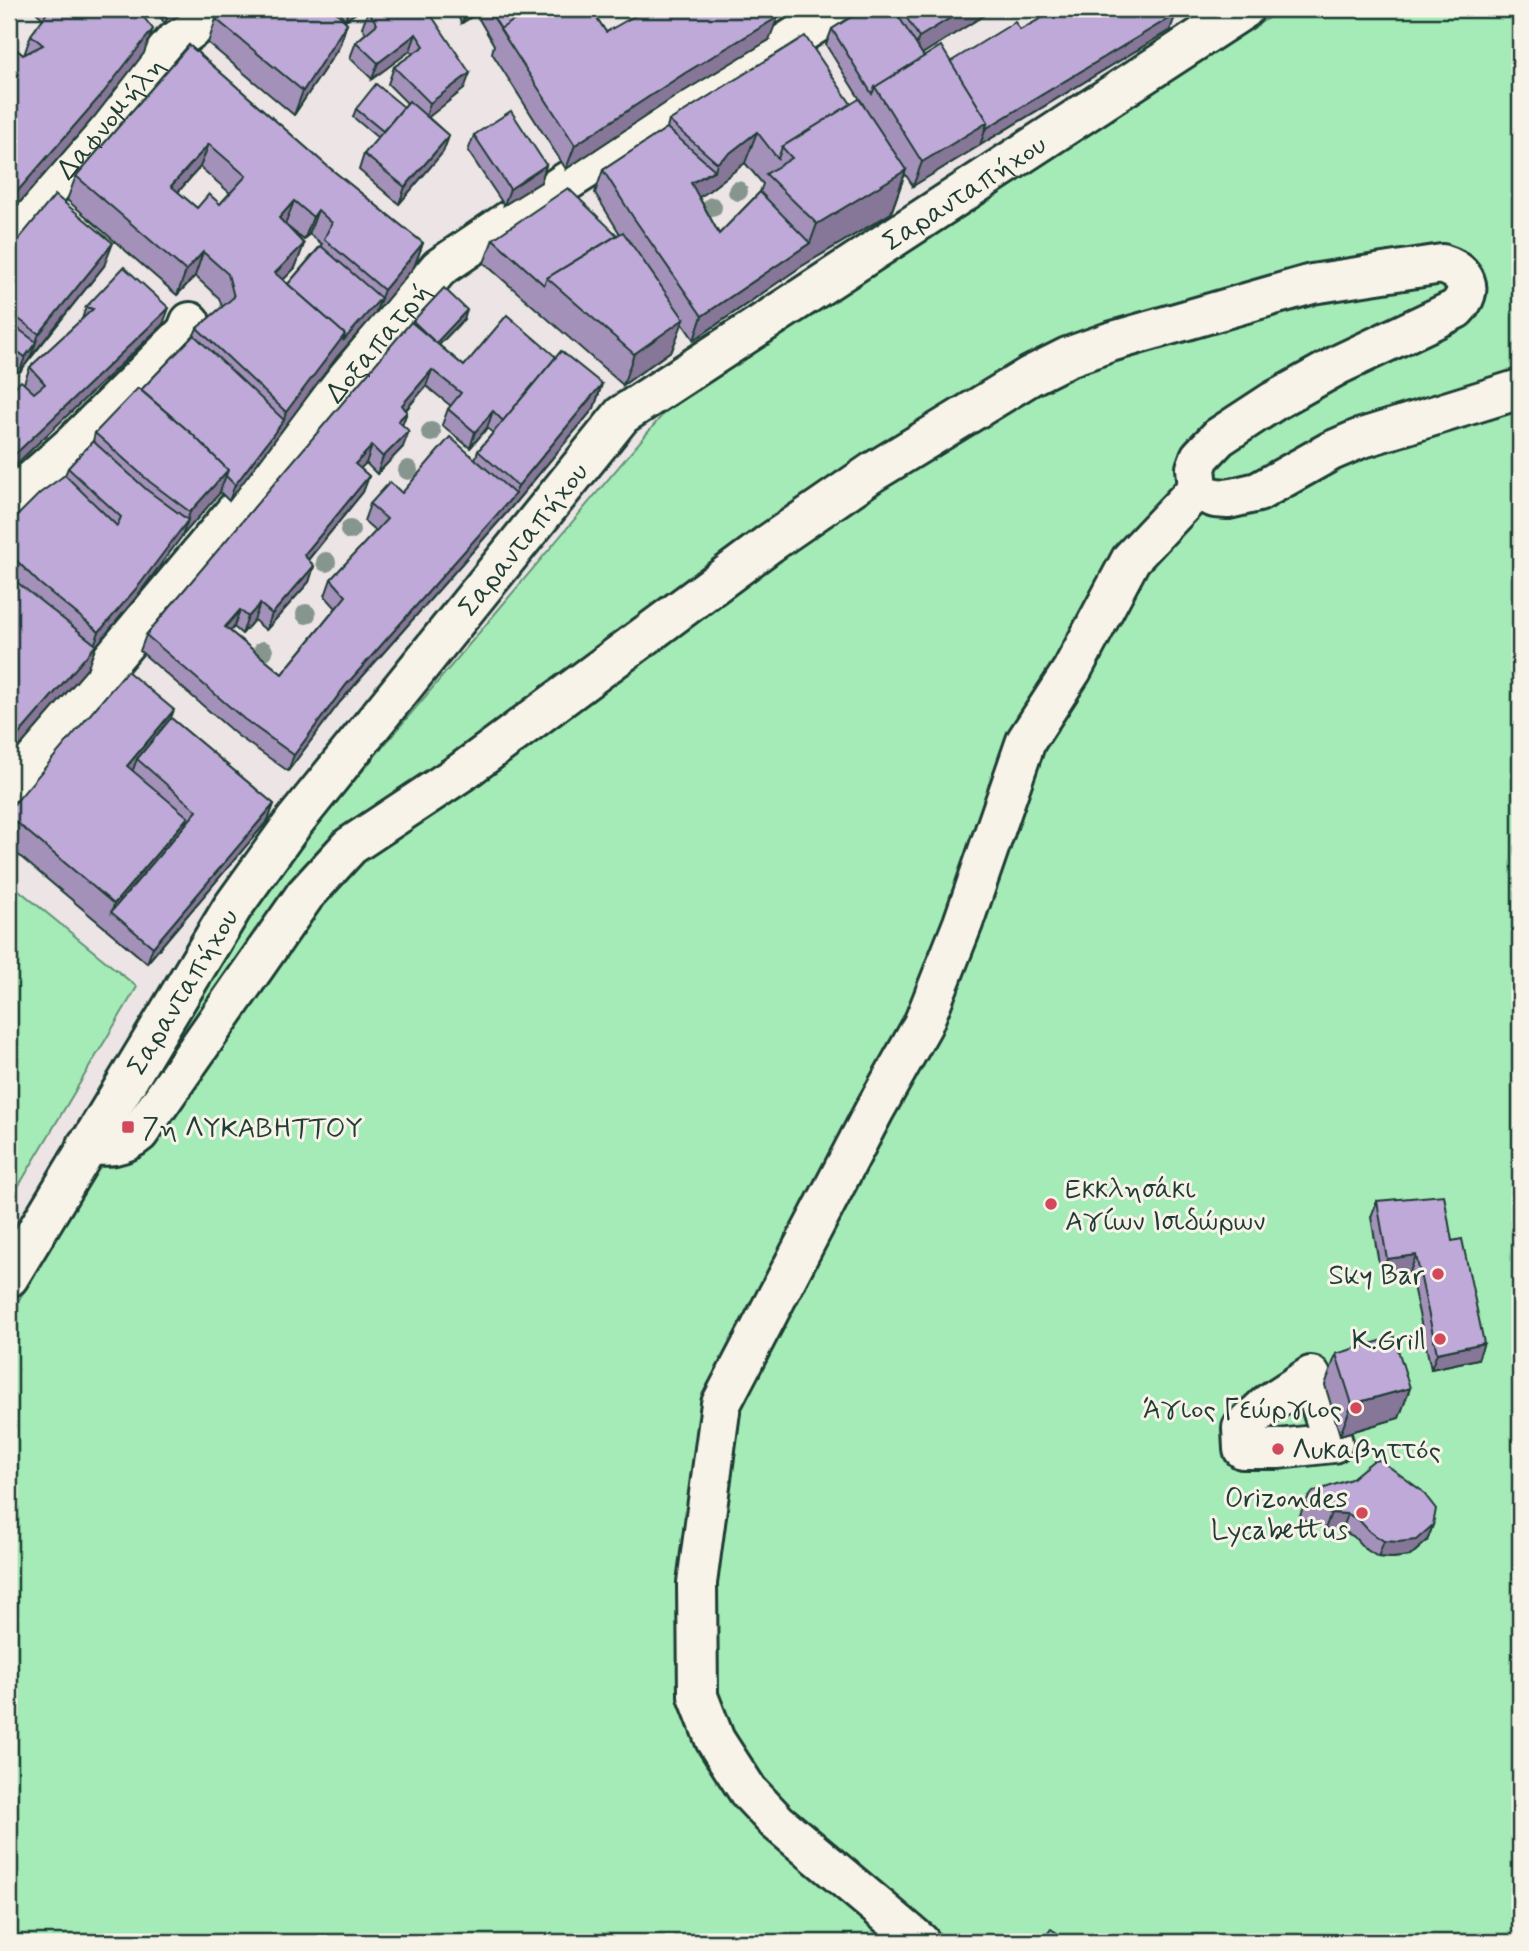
<svg xmlns="http://www.w3.org/2000/svg" width="1529" height="1951" font-family="Mynerve,sans-serif">
  <rect width="100%" height="100%" fill="#ece4e5"/>
  <filter id="ink" filterUnits="userSpaceOnUse"><feTurbulence type="fractalNoise" baseFrequency=".0143" numOctaves="2"/><feDisplacementMap in="SourceGraphic" scale="14" xChannelSelector="R" yChannelSelector="G"/><feConvolveMatrix kernelMatrix="1 2 1 2 8 2 1 2 1" color-interpolation-filters="sRGB"/></filter>
  <g filter="url(#ink)">
    <g fill="#a5ebb7" stroke="#629476" stroke-width="2">
      <path d="M1282 9H1520V1942H9V1316L108 1153 230 944 301 844 675 400Z"/>
      <path d="M9 882 137 987 9 1202Z"/>
    </g>
    <g fill="none" stroke-linecap="round" stroke-linejoin="round">
      <defs>
        <g id="minor">
          <path id="s1" d="M9 236 173 43 218 9"/>
          <path d="M9 501 73 444 186 332 190 322"/>
          <path id="s2" d="M9 782 439 268 563 184 839 9"/>
          <path d="M87 1145C107 1147 123 1147 139 1133L305 895 350 846 463 771 770 543 873 472 1030 376 1068 357 1110 342 1312 284 1442 264C1465 271 1476 289 1456 309L1340 364 1274 401 1219 437 1200 457 1196 468 1198 488 1204 494 1215 498 1228 499 1258 492 1331 451 1359 439 1520 389"/>
          <path id="s3" d="M9 1277 232 908 294 822 622 415 1244 9"/>
          <path d="M1311 1376 1333 1443 1278 1449H1243L1242 1428 1268 1404Z"/>
          <path d="M920 1942 777 1822 748 1791 715 1740 698 1696 697 1583 721 1404 874 1111 923 1024 963 923 1026 741 1072 670 1131 559 1198 488"/>
        </g>
      </defs>
      <use href="#minor" stroke="#1f3d34" stroke-width="44"/>
      <use href="#minor" stroke="#f7f3e8" stroke-width="38"/>
    </g>
    <g fill="#86968f">
      <circle cx="738" cy="191" r="10"/>
      <circle cx="712" cy="207" r="10"/>
      <circle cx="431" cy="432" r="10"/>
      <circle cx="408" cy="470" r="10"/>
      <circle cx="350" cy="530" r="10"/>
      <circle cx="326" cy="562" r="10"/>
      <circle cx="306" cy="614" r="10"/>
      <circle cx="263" cy="651" r="10"/>
    </g>
    <g fill="#a491ba" stroke="#1f3d34" stroke-width="2" fill-rule="evenodd">
      <path d="M33 9H137L144 53 94 117 9 215V43L23 55H24L31 35 43 19Z"/>
      <path d="M155 9H189L165 24Z"/>
      <path d="M338 9H362L345 20Z"/>
      <path d="M427 9 464 89 428 117 449 136 443 152 399 204 359 170 364 154 378 138 353 117 356 109 404 107 407 103 388 84 394 67 413 54 410 51 372 79 350 58 356 42 366 33 362 27 368 11Z"/>
      <path d="M453 9H591L606 32 769 40 676 96 566 169 492 53 494 45 476 14 462 23Z"/>
      <path d="M794 9H812L799 17Z"/>
      <path d="M864 9H994L922 54 924 57 950 62 1020 30H1170L913 186 905 174 891 213 802 266 694 340 682 323 672 350 623 385 484 263 493 239 617 235 620 234 595 193 603 170 667 128 669 121 851 104 864 106 826 45 832 29ZM745 163 763 184 760 192 719 234 699 197 706 193Z"/>
      <path d="M216 19 347 23 339 47 294 115 208 43Z"/>
      <path d="M189 45 326 165 423 243 414 267 337 357 229 501 220 492 182 536 134 600 96 646 87 669 9 759V576L16 582 9 575V524L65 475 68 468 93 441 95 433 141 390 194 335 197 328 222 307 219 298 195 276 177 295 67 200 76 176ZM200 167 230 193 220 204 197 208 178 192ZM288 227 304 240 309 234 322 244 288 284 283 280 295 268 304 244Z"/>
      <path d="M474 135 546 165 541 182 504 205 468 151Z"/>
      <path d="M9 251 104 266 19 373 11 368 9 371Z"/>
      <path d="M86 307 163 324 9 471V392L24 383 30 367 82 319Z"/>
      <path d="M464 319 439 345 464 366 556 357 602 384 594 408 509 510 340 702 288 771 238 736 140 651 146 635 413 321ZM426 386 451 406 448 409 442 425 470 448 487 428 493 433 478 451 475 459 402 493 370 504 364 521 376 531 331 579 325 596 336 608 282 674 230 631 234 627 242 634 254 620 266 630 309 582 314 566 308 560 363 492 369 476 360 468 366 463 377 474 403 447 402 425 407 412 406 410Z"/>
      <path d="M171 718 274 804 268 820 147 963 9 847V810Z"/>
      <path d="M1377 1201 1452 1241 1478 1359 1431 1369 1410 1272 1381 1275 1371 1217Z"/>
      <path d="M1336 1354 1410 1388 1399 1418 1340 1435 1325 1385Z"/>
      <path d="M1305 1502 1433 1525 1427 1541 1410 1556 1392 1558 1378 1557 1364 1548 1353 1536 1342 1531 1325 1529 1299 1518Z"/>
    </g>
    <g fill="#867697" stroke="#1f3d34" stroke-width="2">
      <path d="M170 9H189L165 24Z"/>
      <path d="M349 9H362L345 20Z"/>
      <path d="M468 9H478L476 14 462 23Z"/>
      <path d="M802 9H812L799 17Z"/>
      <path d="M965 9H994L911 61 919 37Z"/>
      <path d="M1176 14 1170 30 980 145 985 129Z"/>
      <path d="M778 17 769 40 676 96 566 169 575 145 685 73Z"/>
      <path d="M347 23 339 47 294 115 303 91Z"/>
      <path d="M153 29 144 53 94 117 9 215V201Z"/>
      <path d="M416 34 410 51 372 79 378 63Z"/>
      <path d="M470 73 464 89 425 120 430 103Z"/>
      <path d="M988 122 980 145 913 186 922 162Z"/>
      <path d="M757 132 745 163 706 193 683 207 691 183 715 170 717 163Z"/>
      <path d="M449 136 443 152 399 204 405 187Z"/>
      <path d="M209 144 200 167 163 209 171 186Z"/>
      <path d="M546 165 541 182 504 205 510 189Z"/>
      <path d="M906 170 891 213 802 266 694 340 702 316 810 243 817 224Z"/>
      <path d="M294 201 285 225 279 218Z"/>
      <path d="M318 210 309 234 304 240 313 217Z"/>
      <path d="M113 243 104 266 30 358 39 334Z"/>
      <path d="M423 243 414 267 375 314 384 290Z"/>
      <path d="M304 244 295 268 266 297 275 273Z"/>
      <path d="M203 252 195 276 177 295 186 271Z"/>
      <path d="M381 298 375 314 337 357 229 501 235 485 284 420 286 412 345 334Z"/>
      <path d="M169 308 163 324 9 471V460Z"/>
      <path d="M467 310 464 319 433 351 436 343Z"/>
      <path d="M684 319 672 350 623 385 634 354Z"/>
      <path d="M36 342 30 358 19 373 25 357Z"/>
      <path d="M17 351 11 368 9 371V363Z"/>
      <path d="M432 370 426 386 396 421 402 405Z"/>
      <path d="M602 384 594 408 509 510 340 702 288 771 294 755 346 685 515 494 518 486Z"/>
      <path d="M493 411 487 428 470 448 475 432Z"/>
      <path d="M407 412 401 428 398 421Z"/>
      <path d="M409 431 403 447 377 474 383 457Z"/>
      <path d="M372 446 366 463 349 480 355 464Z"/>
      <path d="M228 470 219 494 182 536 190 512Z"/>
      <path d="M369 476 363 492 298 572 304 555Z"/>
      <path d="M188 520 182 536 134 600 96 646 87 669 9 759V752L13 741 93 648 99 632Z"/>
      <path d="M314 566 309 582 266 630 272 614Z"/>
      <path d="M260 604 254 620 242 634 248 617Z"/>
      <path d="M240 610 234 627 220 643 225 627Z"/>
      <path d="M174 710 165 734 137 759 131 775 127 766Z"/>
      <path d="M274 804 268 820 147 963 153 947Z"/>
      <path d="M188 817 180 841 112 912 114 904Z"/>
      <path d="M1416 1255 1410 1272 1381 1275 1387 1259Z"/>
      <path d="M1484 1343 1478 1359 1431 1369 1437 1353Z"/>
      <path d="M1410 1388 1399 1418 1340 1435 1352 1404Z"/>
      <path d="M1331 1513 1348 1514 1342 1531 1325 1529Z"/>
      <path d="M1433 1525 1427 1541 1410 1556 1392 1558 1378 1557 1384 1541Z"/>
    </g>
    <g fill="#bfa9d8" stroke="#1f3d34" stroke-width="2" fill-rule="evenodd">
      <path d="M50 9H137L153 29 103 93 9 201V43L23 55 43 45 31 35Z"/>
      <path d="M232 9H333L347 23 303 91 216 19Z"/>
      <path d="M372 9H427L470 73 430 103 394 67 424 46 416 34 378 63 356 42 377 24 368 11Z"/>
      <path d="M488 9H533L501 29Z"/>
      <path d="M533 9H591L606 32 647 9H773L778 17 685 73 575 145 500 29Z"/>
      <path d="M864 9H894L924 57 875 87 872 94 832 29Z"/>
      <path d="M901 9H965L919 37Z"/>
      <path d="M1058 9H1172L1176 14 985 129 988 122 950 62 1015 22 1020 30Z"/>
      <path d="M805 36 851 104 782 147 778 159 757 132 717 163 669 121Z"/>
      <path d="M189 45 326 165 423 243 384 290 324 239 332 223 318 210 313 217 294 201 279 218 304 244 275 273 345 334 286 412 197 328 234 297 228 274 203 252 186 271 76 176ZM209 144 246 176 220 204 209 194 197 208 171 186Z"/>
      <path d="M941 46 988 122 922 162 875 87Z"/>
      <path d="M376 84 404 107 383 131 356 109Z"/>
      <path d="M859 99 906 170 817 224 766 174 792 158 782 147Z"/>
      <path d="M409 101 449 136 405 187 364 154Z"/>
      <path d="M511 111 546 165 510 189 474 135Z"/>
      <path d="M667 128 715 170 691 183 719 234 760 192 810 243 702 316 633 217 603 170Z"/>
      <path d="M568 188 617 235 547 278 544 285 493 239Z"/>
      <path d="M55 195 113 243 39 334 9 312V251Z"/>
      <path d="M623 232 684 319 634 354 547 278Z"/>
      <path d="M321 246 381 298 343 341 345 334 288 284Z"/>
      <path d="M124 267 169 308 9 460V392L21 381 34 393 45 384 30 367 93 309 86 307Z"/>
      <path d="M444 288 467 310 436 343 413 321Z"/>
      <path d="M507 315 556 357 503 421 493 411 475 432 448 409 461 393 432 370 402 405 407 412 398 421 409 431 383 457 372 446 355 464 369 476 304 555 314 566 272 614 260 604 248 617 240 610 225 627 282 674 346 596 331 579 387 519 370 504 390 482 402 493 450 437 515 494 346 685 294 755 244 719 146 635 411 322 464 366Z"/>
      <path d="M9 322 36 342 25 357 17 351 9 363Z"/>
      <path d="M194 335 284 420 235 485 226 476 228 470 192 434 141 390Z"/>
      <path d="M561 351 602 384 518 486 478 451Z"/>
      <path d="M138 388 192 434 228 470 190 512 150 482 95 433Z"/>
      <path d="M93 441 147 490 188 520 140 584 99 632 39 583 9 553V524L40 493 65 475 117 526 121 517 68 468Z"/>
      <path d="M9 576 96 645 13 741 9 737Z"/>
      <path d="M127 671 174 710 127 766 188 817 114 904 9 816V810Z"/>
      <path d="M171 718 274 804 153 947 111 912 197 811 137 759Z"/>
      <path d="M1444 1195 1452 1241 1462 1239 1484 1343 1437 1353 1416 1255 1387 1259 1377 1201Z"/>
      <path d="M1394 1337 1410 1388 1352 1404 1336 1354Z"/>
      <path d="M1380 1460 1422 1491 1436 1509 1433 1525 1416 1540 1398 1542 1384 1541 1370 1532 1359 1520 1348 1514 1331 1513 1305 1502 1313 1492 1351 1479 1373 1461Z"/>
      <path d="M1051 1929 1071 1942H1041Z"/>
    </g>
  </g>
  <g fill="#d1495b" stroke="#f7f3e8" stroke-width="2.5">
    <rect x="121" y="1120" width="14" height="14" rx="3.5"/>
    <circle cx="1051" cy="1204" r="7"/>
    <circle cx="1438" cy="1274" r="7"/>
    <circle cx="1440" cy="1339" r="7"/>
    <circle cx="1356" cy="1408" r="7"/>
    <circle cx="1278" cy="1449" r="7"/>
    <circle cx="1362" cy="1513" r="7"/>
  </g>
  <g text-anchor="middle" stroke-width="6" stroke-linejoin="round" paint-order="stroke">
    <g font-size="28" fill="#1f3d34" stroke="#f7f3e8">
      <text dy="10" stroke="none"><textPath href="#s1" startOffset="156">Δαφνομήλη</textPath></text>
      <text dy="10" stroke="none"><textPath href="#s3" startOffset="1468">Σαρανταπήχου</textPath></text>
      <text dy="10" stroke="none"><textPath href="#s2" startOffset="574">Δοξαπατρή</textPath></text>
      <text dy="10" stroke="none"><textPath href="#s3" startOffset="901">Σαρανταπήχου</textPath></text>
      <text dy="10" stroke="none"><textPath href="#s3" startOffset="334">Σαρανταπήχου</textPath></text>
    </g>
    <g font-size="28" fill="#1f3d34" stroke="#f7f3e8" text-anchor="end">
      <text x="142" y="1137" text-anchor="start">7η ΛΥΚΑΒΗΤΤΟΥ</text>
      <text x="1065" y="1198" text-anchor="start">Εκκλησάκι<tspan x="1065" dy="32">Αγίων Ισιδώρων</tspan></text>
      <text x="1424" y="1284">Sky Bar</text>
      <text x="1426" y="1349">K.Grill</text>
      <text x="1342" y="1418">Άγιος Γεώργιος</text>
      <text x="1292" y="1459" text-anchor="start">Λυκαβηττός</text>
      <text x="1348" y="1507">Orizondes<tspan x="1348" dy="32">Lycabettus</tspan></text>
    </g>
  </g>
  <rect width="1529" height="1951" fill="none" stroke="#f7f3e8" stroke-width="35"/>
  <rect x="18" y="18" width="1494" height="1916" fill="none" stroke="#1f3d34" stroke-width="2.5" filter="url(#ink)"/>
</svg>
